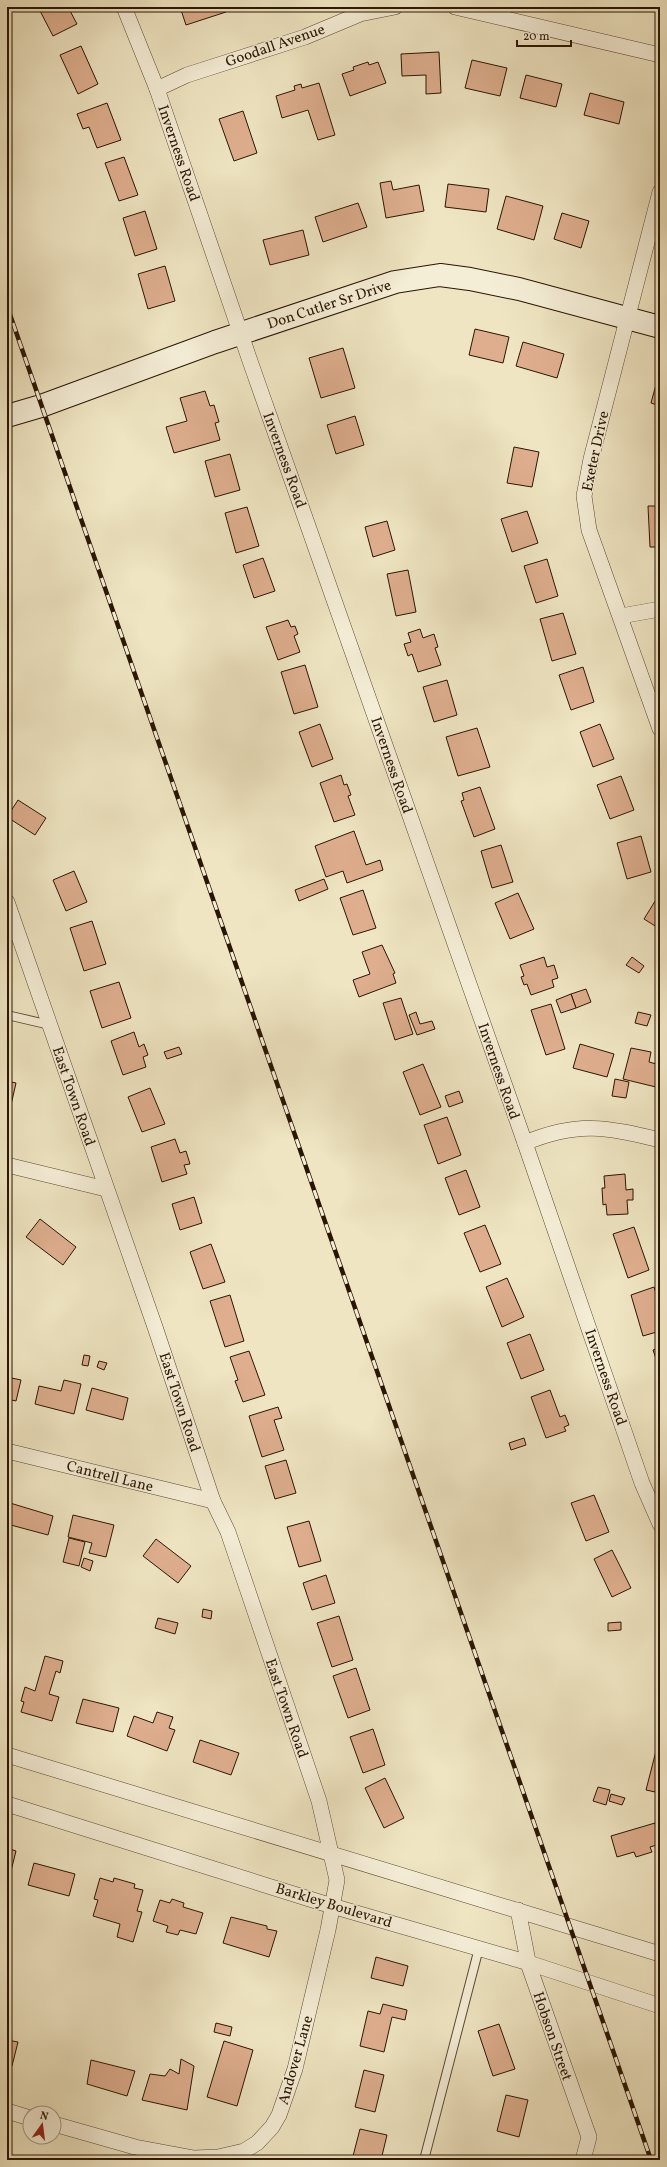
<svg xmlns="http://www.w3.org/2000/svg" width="667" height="2167" font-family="Vollkorn,serif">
  <rect width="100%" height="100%" fill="#efe5c2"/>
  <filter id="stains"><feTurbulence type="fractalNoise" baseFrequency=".005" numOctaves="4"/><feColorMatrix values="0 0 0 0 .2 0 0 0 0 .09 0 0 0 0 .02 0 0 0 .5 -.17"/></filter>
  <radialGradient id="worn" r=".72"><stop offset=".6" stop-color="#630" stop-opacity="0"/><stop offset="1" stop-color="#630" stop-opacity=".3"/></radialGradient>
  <g fill="#deae8e" stroke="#2a1502">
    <path d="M38 7H68L77 24 53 36Z"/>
    <path d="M180 7H224L226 12 186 25Z"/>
    <path d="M81 46 98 84 78 94 60 55Z"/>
    <path d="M439 52 441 93 426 94V75L402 76 401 54Z"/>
    <path d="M472 60 507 68 500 96 465 88Z"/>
    <path d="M368 62 369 65 378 62 386 83 350 96 342 74 354 70 353 67Z"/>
    <path d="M526 75 562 84 556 107 520 98Z"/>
    <path d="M319 83 335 135 318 140 308 110 282 118 276 96 295 90 294 86 301 84 302 88Z"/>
    <path d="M590 93 624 102 619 124 584 115Z"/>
    <path d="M107 103 121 140 97 148 89 127 83 129 77 114Z"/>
    <path d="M243 111 257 153 234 161 219 119Z"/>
    <path d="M124 157 138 195 119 201 105 163Z"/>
    <path d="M391 181 393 190 419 185 424 211 386 218 380 183Z"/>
    <path d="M448 184 489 189 486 212 445 207Z"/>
    <path d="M506 196 543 206 534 240 497 229Z"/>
    <path d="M358 203 367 227 323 242 315 217Z"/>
    <path d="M145 211 157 249 135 256 123 218Z"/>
    <path d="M562 213 589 221 581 248 554 239Z"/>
    <path d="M303 230 309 255 270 265 263 240Z"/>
    <path d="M165 266 175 301 148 309 138 274Z"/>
    <path d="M475 329 509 337 503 363 469 355Z"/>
    <path d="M523 342 564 354 557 378 516 366Z"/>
    <path d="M343 348 355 388 321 398 309 358Z"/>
    <path d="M658 377 660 378V406L651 403Z"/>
    <path d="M205 391 210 406 214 405 219 422 215 423 220 440 174 453 166 427 187 421 180 398Z"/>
    <path d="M355 416 364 445 336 454 327 425Z"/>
    <path d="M514 447 539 452 532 487 507 483Z"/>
    <path d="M230 454 240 490 215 497 205 461Z"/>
    <path d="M648 506H660V547H650Z"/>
    <path d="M247 507 259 546 236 553 225 513Z"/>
    <path d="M527 511 538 543 512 552 501 519Z"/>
    <path d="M387 521 395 550 373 557 365 527Z"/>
    <path d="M263 558 275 591 254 598 243 565Z"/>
    <path d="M547 559 558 596 536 603 524 566Z"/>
    <path d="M408 570 416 612 396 616 387 574Z"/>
    <path d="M563 613 576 654 552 661 540 619Z"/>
    <path d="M288 620 291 627 295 626 298 634 294 636 300 652 278 660 266 627Z"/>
    <path d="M420 629 423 638 434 634 438 647 435 648 441 665 418 672 412 654 408 656 404 644 411 642 408 633Z"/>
    <path d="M305 665 318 707 294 714 281 672Z"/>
    <path d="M583 667 594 702 571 710 559 675Z"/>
    <path d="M447 680 457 715 434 722 423 687Z"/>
    <path d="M320 724 333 759 312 767 299 732Z"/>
    <path d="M600 724 614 759 593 767 580 732Z"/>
    <path d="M477 728 490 767 458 776 446 737Z"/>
    <path d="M341 775 344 785 347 784 351 795 348 796 355 815 334 822 320 783Z"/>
    <path d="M621 776 634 810 610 819 597 785Z"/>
    <path d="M480 787 495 829 474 837 461 801 464 800 462 793Z"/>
    <path d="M18 800 46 818 35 835 7 817Z"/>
    <path d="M354 831 366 865 380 860 383 870 347 883 343 871 326 877 315 846Z"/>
    <path d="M641 836 651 872 627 879 617 843Z"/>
    <path d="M501 845 513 882 492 888 481 851Z"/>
    <path d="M74 871 87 902 66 911 53 880Z"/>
    <path d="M324 879 328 889 299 901 295 890Z"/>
    <path d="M363 890 376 928 353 935 340 898Z"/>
    <path d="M518 893 534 929 510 939 495 903Z"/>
    <path d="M657 898 660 900V929L644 919Z"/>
    <path d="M92 921 106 964 84 971 70 928Z"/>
    <path d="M382 945 395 973 393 974 396 983 359 997 353 980 370 974 362 952Z"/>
    <path d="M544 957 547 967 554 965 558 978 552 980 554 987 531 995 527 984 524 985 521 977 524 976 520 965Z"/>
    <path d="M632 957 644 966 639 973 626 965Z"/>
    <path d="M119 982 131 1018 102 1028 90 991Z"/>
    <path d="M586 989 591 1002 576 1008 571 994Z"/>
    <path d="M571 994 576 1008 561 1013 556 1000Z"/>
    <path d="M401 998 413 1034 395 1040 383 1003Z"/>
    <path d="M551 1004 565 1049 546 1055 531 1010Z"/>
    <path d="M416 1012 420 1024 432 1021 435 1029 417 1035 409 1015Z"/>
    <path d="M638 1012 651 1015 647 1026 635 1023Z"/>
    <path d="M134 1032 139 1047 144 1044 148 1055 143 1057 146 1067 123 1075 111 1041Z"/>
    <path d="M580 1044 614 1054 607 1077 573 1068Z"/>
    <path d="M179 1047 182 1054 167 1059 164 1052Z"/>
    <path d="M631 1048 651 1052 649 1062 660 1065V1088L623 1079Z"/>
    <path d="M423 1064 441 1107 420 1115 403 1072Z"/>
    <path d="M615 1079 629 1082 626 1098 612 1096Z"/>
    <path d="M7 1081 16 1083 11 1105 7 1104Z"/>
    <path d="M150 1088 165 1124 142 1132 128 1097Z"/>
    <path d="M459 1091 463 1102 449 1107 445 1096Z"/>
    <path d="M447 1117 461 1155 438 1164 424 1125Z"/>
    <path d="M175 1139 180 1153 186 1151 190 1164 184 1165 187 1174 162 1182 151 1147Z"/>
    <path d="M466 1170 480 1207 459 1215 445 1178Z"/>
    <path d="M625 1174 626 1190 633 1189V1200H627L628 1214 607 1215 606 1204 603 1205 602 1188H605L604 1176Z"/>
    <path d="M194 1197 202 1223 180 1230 172 1204Z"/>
    <path d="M40 1219 76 1247 63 1265 26 1237Z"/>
    <path d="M485 1225 501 1264 480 1272 464 1233Z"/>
    <path d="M634 1227 649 1270 628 1278 613 1234Z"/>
    <path d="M211 1244 225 1282 203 1289 190 1252Z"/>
    <path d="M507 1278 524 1317 502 1327 486 1287Z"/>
    <path d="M654 1287 660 1305V1331L643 1336 631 1295Z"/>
    <path d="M230 1295 244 1341 225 1347 210 1301Z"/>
    <path d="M530 1334 544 1370 521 1379 507 1343Z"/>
    <path d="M660 1347V1370L653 1350Z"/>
    <path d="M249 1351 265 1395 243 1402 235 1381 238 1380 230 1357Z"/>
    <path d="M84 1355 90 1356 88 1366 82 1365Z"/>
    <path d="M99 1361 107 1363 104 1370 97 1367Z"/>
    <path d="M7 1377 21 1380 16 1401 7 1399Z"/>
    <path d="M64 1380 81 1384 74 1414 35 1404 39 1386 61 1391Z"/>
    <path d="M92 1388 128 1398 123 1420 86 1410Z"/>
    <path d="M550 1390 560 1417 565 1415 569 1425 564 1427 566 1431 546 1438 531 1397Z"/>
    <path d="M278 1407 282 1418 274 1420 284 1450 262 1457 249 1416Z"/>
    <path d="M524 1438 526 1445 511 1450 509 1443Z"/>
    <path d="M286 1460 296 1493 275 1499 265 1466Z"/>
    <path d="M594 1495 609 1532 586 1541 571 1503Z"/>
    <path d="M10 1503 53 1516 48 1535 7 1524Z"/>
    <path d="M73 1515 114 1525 106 1557 89 1553 92 1543 68 1537Z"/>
    <path d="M309 1521 321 1561 299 1567 287 1527Z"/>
    <path d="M69 1538 85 1542 79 1566 63 1562Z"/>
    <path d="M156 1539 191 1566 178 1583 143 1556Z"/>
    <path d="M612 1550 631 1588 612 1597 594 1559Z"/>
    <path d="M84 1558 93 1561 90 1571 81 1567Z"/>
    <path d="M326 1575 335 1603 312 1610 303 1583Z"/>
    <path d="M203 1609 212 1611 211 1619 202 1617Z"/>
    <path d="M339 1616 353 1660 332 1667 317 1623Z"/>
    <path d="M158 1618 178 1623 175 1634 155 1628Z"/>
    <path d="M621 1622V1630L608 1631V1623Z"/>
    <path d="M45 1656 63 1661 60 1673 56 1671 49 1694 59 1697 52 1721 21 1712 24 1702 21 1701 25 1687 35 1691Z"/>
    <path d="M356 1668 370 1710 348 1718 333 1676Z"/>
    <path d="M83 1699 119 1708 113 1732 76 1723Z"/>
    <path d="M157 1712 173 1717 169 1728 175 1730 167 1751 127 1736 134 1716 153 1723Z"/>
    <path d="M373 1729 385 1765 363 1773 350 1737Z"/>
    <path d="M200 1740 239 1753 231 1775 193 1762Z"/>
    <path d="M656 1751 660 1752V1793L646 1790Z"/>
    <path d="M385 1778 404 1818 384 1828 365 1788Z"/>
    <path d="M598 1787 610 1790 606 1805 593 1801Z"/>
    <path d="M611 1794 625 1798 622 1805 609 1801Z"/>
    <path d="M655 1823 660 1844 650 1847 652 1852 636 1857 634 1852 617 1857 611 1836Z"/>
    <path d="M7 1848 16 1851 10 1875H7Z"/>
    <path d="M34 1863 75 1874 69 1896 28 1885Z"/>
    <path d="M100 1878 113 1882 114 1878 135 1884 134 1888 143 1890 137 1911 142 1912 133 1942 117 1937 120 1924 93 1916 98 1900 94 1899Z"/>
    <path d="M172 1899 184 1903 183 1907 203 1913 196 1934 180 1930 178 1935 166 1932 168 1926 153 1921 160 1900 170 1903Z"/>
    <path d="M231 1917 267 1926V1929L277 1931 269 1957 223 1943Z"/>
    <path d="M376 1957 408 1966 403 1986 371 1978Z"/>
    <path d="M383 2004 407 2010 405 2020 392 2017 384 2052 360 2046 368 2011 380 2014Z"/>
    <path d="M216 2023 232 2027 230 2036 214 2032Z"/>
    <path d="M499 2024 515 2069 493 2076 478 2031Z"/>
    <path d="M7 2040 18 2042 12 2066 7 2065Z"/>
    <path d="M224 2041 253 2050 237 2106 207 2097Z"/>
    <path d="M181 2059 194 2066 187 2110 142 2100 150 2074 165 2076 170 2069 179 2074Z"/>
    <path d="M91 2060 135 2071 127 2096 87 2084Z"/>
    <path d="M364 2070 384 2075 375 2112 355 2107Z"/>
    <path d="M506 2095 528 2100 519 2137 497 2131Z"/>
    <path d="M360 2129 387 2135 381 2160H352Z"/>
  </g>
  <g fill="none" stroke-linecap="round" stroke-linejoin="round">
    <defs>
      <g id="lane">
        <path d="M7 1015 50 1025"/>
        <path d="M424 2160 479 1948"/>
      </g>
      <g id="street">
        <path d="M124 7 157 89 250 361 525 1143 642 1483 660 1524"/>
        <path d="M455 7 660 55"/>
        <path d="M157 89 187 75 305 37 360 14 395 7"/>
        <path d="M660 192 591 459 584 496 589 530 660 729"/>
        <path d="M621 616 660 609"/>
        <path d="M7 902 155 1327 213 1501 228 1532 319 1801 337 1880 328 1930 295 2069 279 2115 272 2127 257 2143 244 2151 218 2157 194 2158 135 2147 54 2124"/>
        <path d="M525 1143C578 1121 606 1127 660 1140"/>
        <path d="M7 1165 106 1189"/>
        <path d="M7 1451 213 1501"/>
        <path d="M7 1755 660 1954"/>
        <path d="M7 1804 332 1906 529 1963 660 2006"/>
        <path d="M518 1910 529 1966 589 2137 583 2160"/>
        <path d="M7 2111 30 2118"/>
      </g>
      <path id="secondary" d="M7 416 41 406 215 342 395 282 440 275 470 279 519 289 660 327"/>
    </defs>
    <use href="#lane" stroke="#5b4932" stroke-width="10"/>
    <use href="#street" stroke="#5b4932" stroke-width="16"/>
    <use href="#secondary" stroke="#2a1502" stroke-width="24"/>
    <use href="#lane" stroke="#f5eed7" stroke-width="8"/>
    <use href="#street" stroke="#f5eed7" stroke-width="15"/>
    <use href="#secondary" stroke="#f5eed7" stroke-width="22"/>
    <defs>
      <path id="rail" d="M7 306 651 2160"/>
    </defs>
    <use href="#rail" stroke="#2a1502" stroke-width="4.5"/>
    <use href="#rail" stroke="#f5eed7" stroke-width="3" stroke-dasharray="9" stroke-linecap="butt"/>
  </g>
  <g text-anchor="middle" stroke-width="3" stroke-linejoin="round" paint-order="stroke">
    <g font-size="15" fill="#2a1502" stroke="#f5eed7">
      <text transform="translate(275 45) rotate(-19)" y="5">Goodall Avenue</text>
      <text transform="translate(179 153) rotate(71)" y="5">Inverness Road</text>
      <text transform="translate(329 304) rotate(-18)" y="5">Don Cutler Sr Drive</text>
      <text transform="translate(595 451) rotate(-78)" y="5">Exeter Drive</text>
      <text transform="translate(285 460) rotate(70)" y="5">Inverness Road</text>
      <text transform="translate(392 765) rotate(71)" y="5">Inverness Road</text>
      <text transform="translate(499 1071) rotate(71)" y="5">Inverness Road</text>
      <text transform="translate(74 1096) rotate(71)" y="5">East Town Road</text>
      <text transform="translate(606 1377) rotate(71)" y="5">Inverness Road</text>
      <text transform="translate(180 1402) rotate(72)" y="5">East Town Road</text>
      <text transform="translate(110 1476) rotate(14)" y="5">Cantrell Lane</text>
      <text transform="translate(287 1708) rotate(71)" y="5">East Town Road</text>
      <text transform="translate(334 1905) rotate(17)" y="5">Barkley Boulevard</text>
      <text transform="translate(553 2036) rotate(71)" y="5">Hobson Street</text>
      <text transform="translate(295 2060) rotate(-74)" y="5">Andover Lane</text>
    </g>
  </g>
  <rect width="667" height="2167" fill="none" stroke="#efe5c2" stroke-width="24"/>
  <rect x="8" y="8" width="651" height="2151" fill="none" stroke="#2a1502" stroke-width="2"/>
  <rect x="12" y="12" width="643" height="2143" fill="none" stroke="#2a1502"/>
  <g transform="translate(42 2125) rotate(14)"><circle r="19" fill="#f5eed7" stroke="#a49782"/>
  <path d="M0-3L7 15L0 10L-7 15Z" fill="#8f2418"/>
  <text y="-6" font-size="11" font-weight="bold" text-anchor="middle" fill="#2a1502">N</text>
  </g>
  <path d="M517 40v6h54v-6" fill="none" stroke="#2a1502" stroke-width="2"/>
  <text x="523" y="40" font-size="12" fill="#2a1502" stroke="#f5eed7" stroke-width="3" paint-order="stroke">20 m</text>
  <rect width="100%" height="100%" filter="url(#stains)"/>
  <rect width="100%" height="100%" fill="url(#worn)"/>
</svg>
